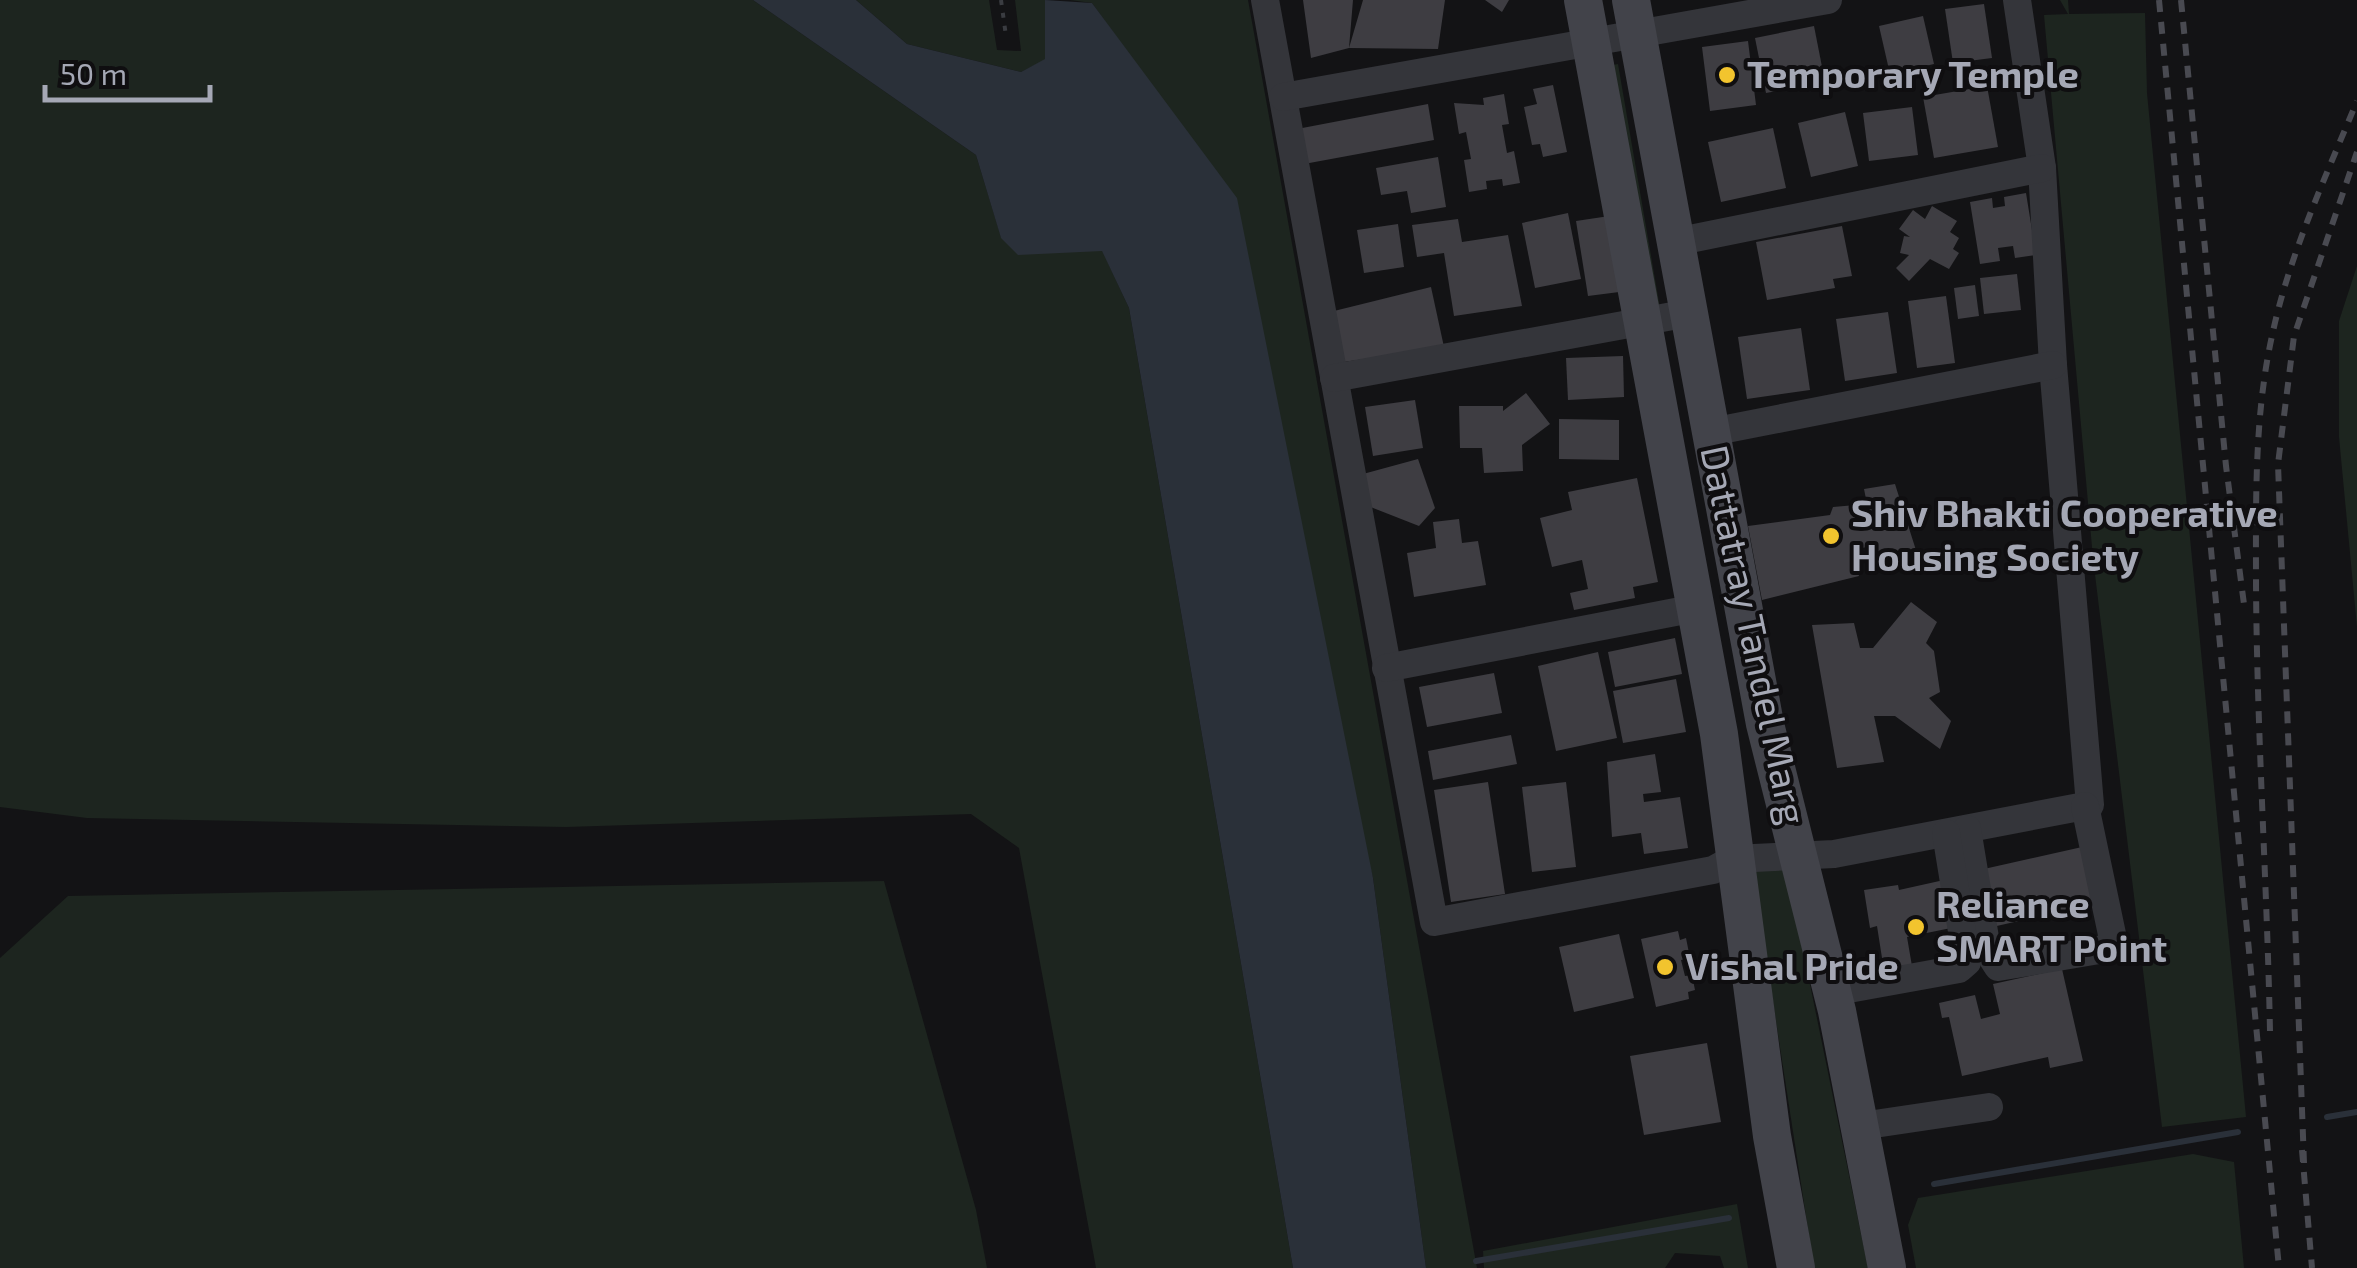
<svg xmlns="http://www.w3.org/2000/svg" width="2357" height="1268" font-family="'Exo 2',sans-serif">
  <rect width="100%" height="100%" fill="#131315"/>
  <g fill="#1d251f">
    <path d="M0 0H753L976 155 1001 237 1102 250 1129 308 1293 1268H1096L1019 848 971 814 566 827 87 818 0 807Z"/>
    <path d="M856 0H989L997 50 1021 51 1015 0H1045V60L1021 72 907 44Z"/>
    <path d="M1070 0H1248L1477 1268H1426L1373 878 1162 100 1092 3Z"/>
    <path d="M2060 0H2068L2069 14 2145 13 2147 93 2246 1117 2162 1127 2093 558 2044 15 2068 14Z"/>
    <path d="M1618 64 1660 308H1649L1603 67Z"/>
    <path d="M2357 266V627L2339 437V321Z"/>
    <path d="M1777 861 1787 872 1868 1268H1814L1754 878 1758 865Z"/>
    <path d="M884 881 976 1210 987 1268H0V958L68 896Z"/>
    <path d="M2193 1154 2234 1162 2244 1268H1916L1908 1225 1918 1198Z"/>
    <path d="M1737 1204 1748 1268H1724L1720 1256 1675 1253 1665 1268H1484L1483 1251Z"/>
  </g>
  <path fill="#2a3039" d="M753 0H856L907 44 1021 72 1045 59V0L1092 3 1237 198 1373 878 1426 1268H1293L1129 308 1102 251 1018 255 1001 238 976 155Z"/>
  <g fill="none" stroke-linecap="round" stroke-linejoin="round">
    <g stroke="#2a3039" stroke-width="6">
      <path d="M2327 1117 2357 1112"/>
      <path d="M1934 1184 2238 1132"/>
      <path d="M1476 1261 1729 1218"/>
    </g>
  </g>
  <g fill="#3e3d42">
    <path d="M1303 0H1353L1349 48 1363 0H1445L1438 49 1349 48 1311 58Z"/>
    <path d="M1485 0H1509L1502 12Z"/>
    <path d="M1984 4 1992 58 1953 63 1945 9Z"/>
    <path d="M1923 16 1934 64 1890 74 1879 26Z"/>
    <path d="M1814 26 1825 82 1766 93 1755 38Z"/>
    <path d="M1748 41 1756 105 1710 111 1702 47Z"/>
    <path d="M1553 85 1567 152 1543 157 1540 144 1532 145 1524 107 1537 104 1533 89Z"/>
    <path d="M1987 86 1998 147 1934 158 1923 97Z"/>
    <path d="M1504 94 1509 124 1502 125 1507 153 1514 151 1520 183 1503 186 1502 179 1486 181 1487 189 1469 192 1464 160 1471 159 1466 132 1459 134 1454 103 1484 105 1483 98Z"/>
    <path d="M1428 104 1434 140 1304 164 1297 129Z"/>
    <path d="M1912 107 1918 155 1869 161 1863 113Z"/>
    <path d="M1845 112 1858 166 1811 177 1798 123Z"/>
    <path d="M1773 128 1786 188 1721 202 1708 142Z"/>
    <path d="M1438 157 1446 207 1411 213 1407 191 1381 195 1376 168Z"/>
    <path d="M2026 193 2036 255 2015 258 2013 246 1998 248 2000 261 1980 264 1970 202 1992 198 1993 208 2005 206 2004 197Z"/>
    <path d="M1932 206 1957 221 1950 232 1959 238 1953 249 1959 253 1949 269 1930 259 1909 281 1896 268 1909 255 1900 253 1904 236 1910 237 1899 229 1913 210 1925 219Z"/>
    <path d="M1568 213 1581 279 1535 288 1522 223Z"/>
    <path d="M1616 215 1627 291 1588 296 1576 221Z"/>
    <path d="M1458 219 1462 242 1508 235 1522 306 1454 316 1444 253 1417 257 1412 225Z"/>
    <path d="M1398 224 1404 267 1364 273 1357 230Z"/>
    <path d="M1842 226 1852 276 1833 279 1835 288 1767 300 1756 242Z"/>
    <path d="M2017 274 2021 310 1984 314 1980 278Z"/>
    <path d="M1975 285 1979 316 1958 319 1954 288Z"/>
    <path d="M1431 287 1444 347 1337 363 1334 311Z"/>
    <path d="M1946 296 1955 363 1917 368 1908 301Z"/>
    <path d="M1888 312 1897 373 1845 381 1836 319Z"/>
    <path d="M1801 328 1810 390 1747 399 1738 337Z"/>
    <path d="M1623 356 1624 397 1568 400 1566 358Z"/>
    <path d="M1526 393 1550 424 1522 445 1523 471 1484 473 1482 448H1460L1459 406H1503V411Z"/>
    <path d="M1415 400 1423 448 1373 456 1365 407Z"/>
    <path d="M1559 419 1619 420V460L1559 459Z"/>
    <path d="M1418 459 1435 508 1419 526 1368 506 1363 474Z"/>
    <path d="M1637 478 1658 582 1633 587 1635 598 1574 610 1570 593 1588 589 1582 560 1552 567 1540 518 1572 510 1568 492Z"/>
    <path d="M1895 484 1921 566 1876 564 1872 546 1852 550 1859 576 1762 600 1748 526 1830 515 1833 507 1867 504 1864 489Z"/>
    <path d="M1459 519 1462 543 1478 541 1486 585 1414 597 1407 553 1436 548 1433 522Z"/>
    <path d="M1911 602 1937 622 1926 643 1934 651 1940 692 1929 698 1951 721 1940 749 1895 716H1874L1884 762 1837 768 1812 625 1854 623 1860 648H1873Z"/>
    <path d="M1675 638 1682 674 1615 687 1608 652Z"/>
    <path d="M1598 652 1617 738 1556 751 1538 666Z"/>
    <path d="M1494 673 1502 713 1427 727 1419 687Z"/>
    <path d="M1676 679 1686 732 1623 743 1613 691Z"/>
    <path d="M1511 735 1517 764 1433 780 1428 751Z"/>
    <path d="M1655 754 1661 792 1643 794 1644 802 1680 797 1688 848 1644 854 1641 833 1612 837 1607 762Z"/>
    <path d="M1488 782 1505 894 1451 902 1434 790Z"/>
    <path d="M1566 782 1576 867 1532 872 1522 787Z"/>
    <path d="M2091 845 2103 902 1988 928 1975 871Z"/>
    <path d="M1953 878 1961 926 1907 937 1913 972 1885 977 1877 926 1870 928 1864 890 1898 885 1899 890Z"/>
    <path d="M1678 931 1680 940 1686 938 1690 958 1681 960 1685 976 1692 975 1695 990 1688 992 1689 999 1656 1007 1641 939Z"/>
    <path d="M1619 934 1634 998 1574 1012 1559 947Z"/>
    <path d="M2062 969 2083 1061 2050 1068 2048 1057 1962 1076 1949 1017 1942 1018 1939 1003 1975 995 1981 1019 2000 1014 1993 984Z"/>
    <path d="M1707 1043 1721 1122 1644 1135 1630 1056Z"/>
  </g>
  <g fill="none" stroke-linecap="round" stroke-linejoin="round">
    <path stroke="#3a3c41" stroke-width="4" stroke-dasharray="5 8" stroke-linecap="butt" d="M1001 0 1006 36"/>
    <g stroke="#34353a" stroke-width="28">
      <path d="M1265 0 1434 922 1713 870 1733 859 1834 854 2090 805 2053 365 2042 168 2017 0"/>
      <path d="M1283 97 1828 0"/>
      <path d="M1675 242 2042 168"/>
      <path d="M1334 378 1689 313"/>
      <path d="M1711 432 2053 365"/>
      <path d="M1386 668 1696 608"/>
      <path d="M1967 829 1987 950 1998 967 2105 949 2113 939 2085 806"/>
      <path d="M1832 992 1959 969 1967 962 1946 833"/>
      <path d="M1861 1126 1989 1107"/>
    </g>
    <g stroke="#42434a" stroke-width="38">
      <path d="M1583 0 1719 734 1772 1136 1796 1268"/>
      <path d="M1631 0 1765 724 1837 1011 1887 1268"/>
    </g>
    <g stroke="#494a51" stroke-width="6" stroke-dasharray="12 10" stroke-linecap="butt">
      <path d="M2159 0 2279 1268"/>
      <path d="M2181 0 2226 466 2245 612"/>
      <path d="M2270 1031C2267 882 2257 734 2256 585 2256 502 2254 417 2272 336 2289 255 2326 176 2357 101"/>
      <path d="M2302 1150 2312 1268"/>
      <path d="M2304 1163 2278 464 2294 336 2357 152"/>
    </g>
  </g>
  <g fill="#f2c42e" stroke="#0f0e10" stroke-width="4">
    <circle cx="1727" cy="75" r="10"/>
    <circle cx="1831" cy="536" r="10"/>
    <circle cx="1916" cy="927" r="10"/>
    <circle cx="1665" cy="967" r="10"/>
  </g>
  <g text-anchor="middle" stroke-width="8" stroke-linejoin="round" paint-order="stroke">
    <g font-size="38" font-weight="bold" fill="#a5a8b5" stroke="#0f0e10" text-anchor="start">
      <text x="1747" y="88">Temporary Temple</text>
      <text x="1851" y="527">Shiv Bhakti Cooperative<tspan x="1851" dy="44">Housing Society</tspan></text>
      <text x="1936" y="918">Reliance<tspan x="1936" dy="44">SMART Point</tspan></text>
      <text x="1685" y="980">Vishal Pride</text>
    </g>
    <g font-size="38" fill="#a5a8b5" stroke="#0f0e10">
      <text transform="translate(1753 635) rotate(78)" y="13">Dattatray Tandel Marg</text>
    </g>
  </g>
  <path d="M45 85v15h165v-15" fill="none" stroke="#a5a8b5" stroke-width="5"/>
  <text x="60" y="85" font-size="30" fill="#a5a8b5" stroke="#0f0e10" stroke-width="8" paint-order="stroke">50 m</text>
</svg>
